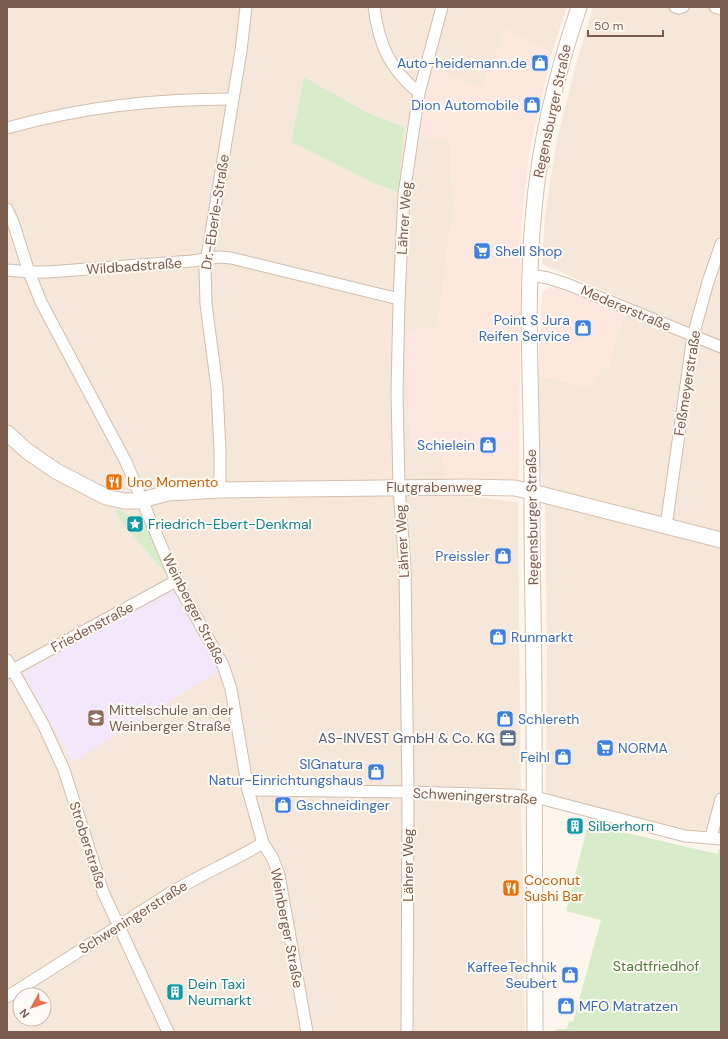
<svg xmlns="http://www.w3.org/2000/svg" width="728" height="1039" font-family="'DM Sans',sans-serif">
  <rect width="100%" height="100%" fill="#fdf6ec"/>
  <g fill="#f5e8da" fill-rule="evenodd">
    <path d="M7 7H567L552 53 506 30 482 87 433 69 418 136 451 142V173L454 204 437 328 405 331 443 456 447 494 518 502 521 810 524 891 525 1032H7ZM304 77 368 113 404 127 291 142ZM20 995H44V1019H20Z"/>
    <path d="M593 7H721V835L691 833 551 797 547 794 546 790 547 643 545 500 540 464 538 375 589 388 599 372 608 366 629 302 542 264 545 215 557 139 578 57Z"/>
  </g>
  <g fill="#fde8e0">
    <path d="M506 30 552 53 530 148 521 225 519 479 446 482 443 456 410 446 405 331 437 328 454 204 451 173V142L418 136 425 96 433 69 482 87Z"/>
    <path d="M552 287 559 288 625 315 608 366 599 372 589 388 538 375 542 296 544 291Z"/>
  </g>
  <path fill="#f3e8fa" d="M173 590 219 671 72 762 23 673Z"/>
  <g fill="#d8ecc9">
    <path d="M304 77 368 113 404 127 398 192 374 183 291 142Z"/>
    <path d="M118 509 146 524 167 573 164 572 121 521 116 511Z"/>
    <path d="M588 824 718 854 719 849H721V1032H556V1029H567L569 1021 573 1022 601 920 566 911Z"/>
  </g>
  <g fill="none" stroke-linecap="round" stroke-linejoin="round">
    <defs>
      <g id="street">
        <path d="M374 7C379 45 389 68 419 93"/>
        <path d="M675 7 679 8 683 7"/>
        <path d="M715 7 721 9"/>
        <path d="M7 128C83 107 153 99 232 99"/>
        <path d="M7 209 13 222 29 272 41 302 126 462 176 581 223 665 231 689 248 790 263 843 273 859 279 875 307 1032"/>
        <path d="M7 270 29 272H48L192 261 219 257 231 258 399 299"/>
        <path d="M530 275 548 278 567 284 721 347"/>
        <path d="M220 490V451L217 388 206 304 205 269 241 51 246 7"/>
        <path d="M666 526 693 336 708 282 721 244"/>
        <path d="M7 660 43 724 64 770 103 892 168 1032"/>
        <path d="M7 673 176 581"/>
        <path d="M248 790 408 792 512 795 535 797 685 836 721 839"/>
        <path d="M711 837 721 799"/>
        <path d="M7 997 172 892C202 874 233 861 263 843"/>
        <path d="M407 1032 408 792 405 568 399 488 397 393 399 299 404 194 419 93 442 7"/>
      </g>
      <g id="secondary">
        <path d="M7 433 27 451 56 471 106 497 124 501H138L168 493 220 490 471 487 515 488 540 494 721 540"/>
        <path d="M535 1032C534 923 535 814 534 706 534 640 532 574 532 509 533 409 524 308 534 209 540 140 557 72 579 7"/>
      </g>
    </defs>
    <use href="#street" stroke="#d1beb0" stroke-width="13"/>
    <use href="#secondary" stroke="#d6c0b0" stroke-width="17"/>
    <use href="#street" stroke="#fff" stroke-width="11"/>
    <use href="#secondary" stroke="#fff" stroke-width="15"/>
  </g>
  <defs>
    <symbol id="shop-square" viewBox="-11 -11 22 22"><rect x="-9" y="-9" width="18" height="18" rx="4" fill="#3f7fe0" stroke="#fffaf3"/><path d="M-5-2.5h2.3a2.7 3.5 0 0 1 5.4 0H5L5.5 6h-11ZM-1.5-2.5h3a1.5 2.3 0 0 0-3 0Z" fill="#fff"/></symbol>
    <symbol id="supermarket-square" viewBox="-11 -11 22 22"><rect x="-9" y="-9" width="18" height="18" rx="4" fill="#3f7fe0" stroke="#fffaf3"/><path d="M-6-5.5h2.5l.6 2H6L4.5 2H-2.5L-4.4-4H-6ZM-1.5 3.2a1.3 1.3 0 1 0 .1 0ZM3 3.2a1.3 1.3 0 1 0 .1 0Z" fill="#fff"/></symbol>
    <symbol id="restaurant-square" viewBox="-11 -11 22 22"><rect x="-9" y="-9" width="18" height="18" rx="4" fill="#e8710a" stroke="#fffaf3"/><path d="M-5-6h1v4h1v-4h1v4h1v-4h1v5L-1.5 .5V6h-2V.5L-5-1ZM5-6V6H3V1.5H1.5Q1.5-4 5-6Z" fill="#fff"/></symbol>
    <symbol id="sight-square" viewBox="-11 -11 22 22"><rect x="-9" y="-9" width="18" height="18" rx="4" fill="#0f9aa8" stroke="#fffaf3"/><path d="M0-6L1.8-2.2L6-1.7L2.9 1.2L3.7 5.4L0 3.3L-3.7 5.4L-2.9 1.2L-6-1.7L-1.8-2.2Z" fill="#fff"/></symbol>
    <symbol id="school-square" viewBox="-11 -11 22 22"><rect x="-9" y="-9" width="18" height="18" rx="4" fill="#8d6e63" stroke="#fffaf3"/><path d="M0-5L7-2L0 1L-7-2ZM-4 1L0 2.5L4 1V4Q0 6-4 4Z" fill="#fff"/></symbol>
    <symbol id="office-square" viewBox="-11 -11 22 22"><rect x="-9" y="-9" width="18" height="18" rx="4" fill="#5c6f8a" stroke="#fffaf3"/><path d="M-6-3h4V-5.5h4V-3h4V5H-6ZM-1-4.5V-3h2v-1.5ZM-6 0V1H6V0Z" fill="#fff"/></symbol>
    <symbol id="building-square" viewBox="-11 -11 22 22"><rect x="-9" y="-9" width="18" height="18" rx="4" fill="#0f9aa8" stroke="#fffaf3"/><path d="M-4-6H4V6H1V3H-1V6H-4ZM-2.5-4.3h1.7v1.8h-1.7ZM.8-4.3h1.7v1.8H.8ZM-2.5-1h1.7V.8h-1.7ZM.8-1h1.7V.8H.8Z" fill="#fff"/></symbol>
  </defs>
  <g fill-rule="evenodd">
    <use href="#shop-square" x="530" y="53" width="20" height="20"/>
    <use href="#shop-square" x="522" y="95" width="20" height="20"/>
    <use href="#supermarket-square" x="472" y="241" width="20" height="20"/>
    <use href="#shop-square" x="573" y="318" width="20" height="20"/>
    <use href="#shop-square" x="478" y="435" width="20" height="20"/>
    <use href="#restaurant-square" x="104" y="472" width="20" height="20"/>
    <use href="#sight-square" x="125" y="514" width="20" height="20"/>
    <use href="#shop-square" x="493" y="546" width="20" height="20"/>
    <use href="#shop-square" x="488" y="627" width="20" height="20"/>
    <use href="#school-square" x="86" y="708" width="20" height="20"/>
    <use href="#shop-square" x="495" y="709" width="20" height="20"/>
    <use href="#office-square" x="498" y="728" width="20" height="20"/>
    <use href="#supermarket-square" x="595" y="738" width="20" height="20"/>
    <use href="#shop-square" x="553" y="747" width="20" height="20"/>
    <use href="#shop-square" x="366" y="762" width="20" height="20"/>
    <use href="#shop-square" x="273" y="795" width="20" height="20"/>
    <use href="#building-square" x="565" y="816" width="20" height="20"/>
    <use href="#restaurant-square" x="501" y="878" width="20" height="20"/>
    <use href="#shop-square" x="560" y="965" width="20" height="20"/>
    <use href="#building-square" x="165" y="982" width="20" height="20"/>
    <use href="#shop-square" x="556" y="996" width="20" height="20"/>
  </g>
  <g text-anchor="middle" stroke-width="4" stroke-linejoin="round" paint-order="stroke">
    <g font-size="14" fill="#366cbe" stroke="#fffaf3" text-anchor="end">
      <text x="527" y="68">Auto-heidemann.de</text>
      <text x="519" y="110">Dion Automobile</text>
      <text x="495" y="256" text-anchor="start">Shell Shop</text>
      <text x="570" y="325">Point S Jura<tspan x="570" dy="16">Reifen Service</tspan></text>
      <text x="475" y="450">Schielein</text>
      <text x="490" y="561">Preissler</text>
      <text x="511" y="642" text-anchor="start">Runmarkt</text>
      <text x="518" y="724" text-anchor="start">Schlereth</text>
      <text x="618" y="753" text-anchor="start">NORMA</text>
      <text x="550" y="762">Feihl</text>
      <text x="363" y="769">SIGnatura<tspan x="363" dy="16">Natur-Einrichtungshaus</tspan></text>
      <text x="296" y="810" text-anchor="start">Gschneidinger</text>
      <text x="557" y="972">KaffeeTechnik<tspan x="557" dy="16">Seubert</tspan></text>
      <text x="579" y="1011" text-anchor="start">MFO Matratzen</text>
    </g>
    <g font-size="14" fill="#7a5c4d" stroke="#fffaf3">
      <text transform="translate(552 111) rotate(-78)" y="5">Regensburger Straße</text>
      <text transform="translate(215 212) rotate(-81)" y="5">Dr.-Eberle-Straße</text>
      <text transform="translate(404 218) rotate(-86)" y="5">Lährer Weg</text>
      <text transform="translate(134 266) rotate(-4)" y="5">Wildbadstraße</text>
      <text transform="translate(626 308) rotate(23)" y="5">Medererstraße</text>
      <text transform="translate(687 383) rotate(-81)" y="5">Feßmeyerstraße</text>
      <text x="434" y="492">Flutgrabenweg</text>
      <text transform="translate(532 517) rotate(-91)" y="5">Regensburger Straße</text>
      <text transform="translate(402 541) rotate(-93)" y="5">Lährer Weg</text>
      <text transform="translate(194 609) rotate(63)" y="5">Weinberger Straße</text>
      <text transform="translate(92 627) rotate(-28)" y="5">Friedenstraße</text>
      <text transform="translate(475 796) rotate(3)" y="5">Schweningerstraße</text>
      <text transform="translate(88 845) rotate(72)" y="5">Stroberstraße</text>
      <text transform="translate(408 865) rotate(-90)" y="5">Lährer Weg</text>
      <text transform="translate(133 917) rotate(-32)" y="5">Schweningerstraße</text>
      <text transform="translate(287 928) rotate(79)" y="5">Weinberger Straße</text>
    </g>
    <g font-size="14" fill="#c56008" stroke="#fffaf3" text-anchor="start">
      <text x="127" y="487">Uno Momento</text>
      <text x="524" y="885">Coconut<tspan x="524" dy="16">Sushi Bar</tspan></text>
    </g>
    <g font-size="14" fill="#0d838f" stroke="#fffaf3" text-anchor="start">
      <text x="148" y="529">Friedrich-Ebert-Denkmal</text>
      <text x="588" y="831">Silberhorn</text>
      <text x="188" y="989">Dein Taxi<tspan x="188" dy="16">Neumarkt</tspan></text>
    </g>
    <g font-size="14" fill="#785e54" stroke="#fffaf3" text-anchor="start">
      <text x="109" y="715">Mittelschule an der<tspan x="109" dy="16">Weinberger Straße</tspan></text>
    </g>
    <g font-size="14" fill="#4e5e75" stroke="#fffaf3" text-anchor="end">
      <text x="495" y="743">AS-INVEST GmbH &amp; Co. KG</text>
    </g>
    <g font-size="14" fill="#537a41" stroke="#fffaf3">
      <text x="656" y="971">Stadtfriedhof</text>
    </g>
  </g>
  <rect width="728" height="1039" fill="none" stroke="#7a5c4d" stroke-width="16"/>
  <g transform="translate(32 1007) rotate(230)"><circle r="19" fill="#fffaf3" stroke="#cabbb1"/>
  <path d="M0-3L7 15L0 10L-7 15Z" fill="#e76f51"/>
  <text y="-6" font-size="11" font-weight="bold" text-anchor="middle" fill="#7a5c4d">N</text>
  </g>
  <path d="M588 30v6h75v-6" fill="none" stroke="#7a5c4d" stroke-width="2"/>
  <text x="594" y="30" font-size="12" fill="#7a5c4d" stroke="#fffaf3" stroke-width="3" paint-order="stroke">50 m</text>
</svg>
